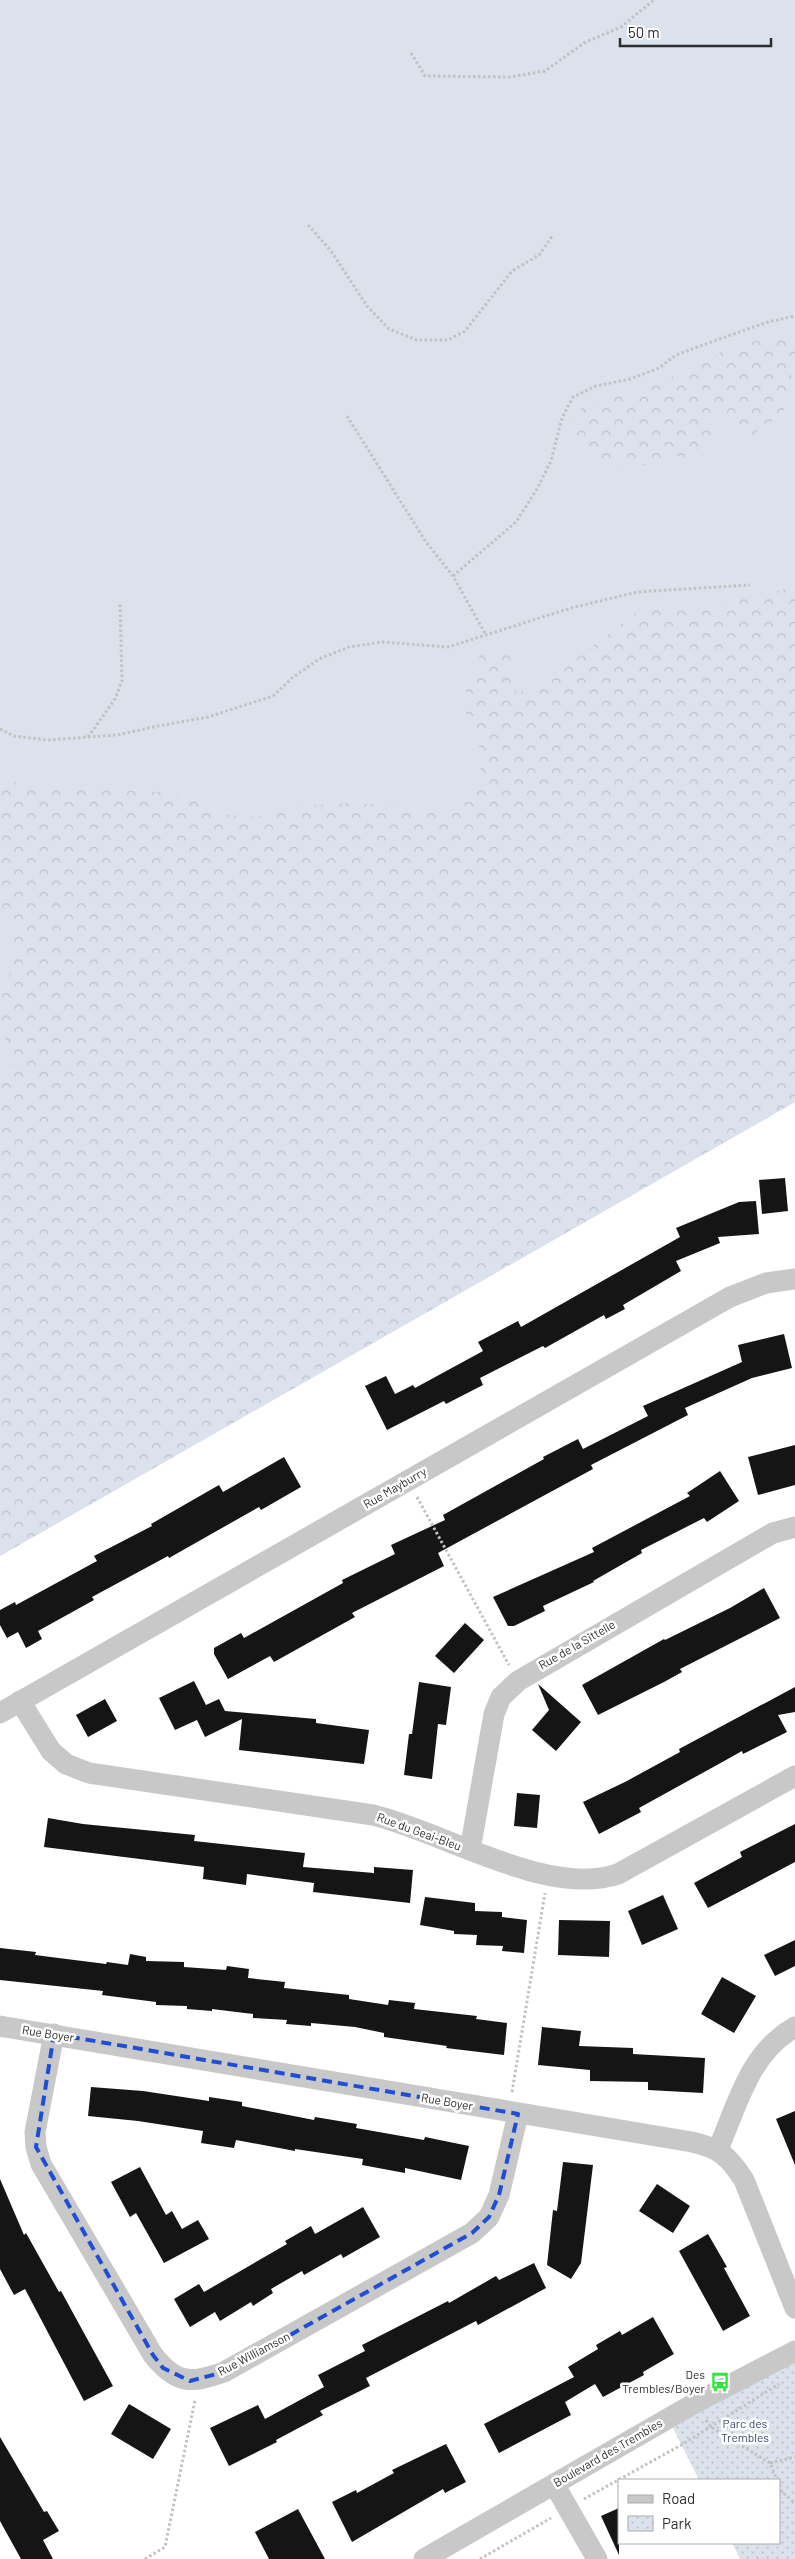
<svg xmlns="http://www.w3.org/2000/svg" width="795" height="2559" font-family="Barlow,sans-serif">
  <defs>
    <pattern id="forest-crowns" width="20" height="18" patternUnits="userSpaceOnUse" patternTransform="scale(1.25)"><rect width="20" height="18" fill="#dbe2ec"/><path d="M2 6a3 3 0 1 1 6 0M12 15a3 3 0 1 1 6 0" fill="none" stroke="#bcc2cb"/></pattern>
    <pattern id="park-dots" width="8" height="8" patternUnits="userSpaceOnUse" patternTransform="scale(1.25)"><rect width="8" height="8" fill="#dbe2ec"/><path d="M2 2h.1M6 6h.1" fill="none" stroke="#bcc2cb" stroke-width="1.8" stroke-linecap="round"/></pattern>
  </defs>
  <rect width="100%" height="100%" fill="#fff"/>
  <path fill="#dbe2ec" d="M0 0H795V1102L0 1556Z"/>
  <g fill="url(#forest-crowns)">
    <path d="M772 336 795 342V360L783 414 752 435 729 425 719 411 710 421 711 440 701 459 669 455 644 465 611 464 583 449 570 428 583 405 647 387 686 371 725 350Z"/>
    <path d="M795 587V1102L0 1556V1080L12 1061 0 1023V1002L10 972 13 918 0 920V771L24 789 64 784 103 790 161 792 189 796 216 814 257 817 297 806 349 803 444 809 472 788 485 760 466 718V687L482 651 510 655 514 691 539 692 572 662 642 608 716 605Z"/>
  </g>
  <path fill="url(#park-dots)" d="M795 2351V2559H740L732 2543H779V2480H699L668 2418Z"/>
  <g fill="#151515">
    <path d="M785 1178 788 1211 762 1214 759 1180Z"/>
    <path d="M756 1201 759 1234 718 1237 720 1243 676 1261 681 1271 623 1305 625 1309 606 1319 604 1315 545 1348 543 1346 480 1378 483 1385 446 1404 444 1401 387 1430 365 1386 386 1376 395 1394 413 1385 415 1388 483 1351 478 1342 518 1321 521 1327 680 1237 676 1228 739 1202Z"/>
    <path d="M784 1334 792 1368 752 1378 685 1408 688 1415 591 1465 593 1469 438 1553 444 1566 352 1613 355 1617 274 1662 270 1656 228 1679 214 1654V1648L241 1633 244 1638 343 1583 342 1580 395 1554 391 1545 445 1520 443 1515 544 1459 543 1457 578 1439 583 1449 648 1416 643 1406 742 1362 738 1345Z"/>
    <path d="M795 1445V1485L758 1495 748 1457Z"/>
    <path d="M284 1457 301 1487 261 1510 259 1507 169 1558 168 1556 92 1597 94 1600 38 1631 42 1639 26 1648 18 1632 7 1638 0 1625V1610L15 1602 16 1605 97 1561 94 1556 152 1526 151 1524 219 1485 223 1492Z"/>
    <path d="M720 1471 739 1501 707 1522 704 1518 641 1550 642 1553 593 1581 594 1582 543 1606 545 1611 514 1626H508L493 1597 594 1552 592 1548 690 1496 687 1493Z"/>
    <path d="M764 1588 780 1618 680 1669 682 1672 664 1682 598 1715 582 1685 664 1639 665 1640 730 1608Z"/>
    <path d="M465 1623 484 1640 454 1673 435 1656Z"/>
    <path d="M194 1681 206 1705 219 1699 225 1711 316 1719V1723L369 1730 364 1764 239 1750 242 1719 205 1737 197 1720 175 1730 159 1698Z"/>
    <path d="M419 1682 451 1687 446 1725 438 1724 432 1779 404 1775 409 1734H412Z"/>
    <path d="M538 1684 581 1722 556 1751 532 1730 549 1710Z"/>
    <path d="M795 1687V1712L778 1715 787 1732 743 1754 742 1751 726 1760 639 1808 641 1812 599 1834 583 1802 625 1782 680 1752 679 1749Z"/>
    <path d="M105 1699 117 1721 88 1737 76 1715Z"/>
    <path d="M517 1793 540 1795 537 1828 514 1826Z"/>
    <path d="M48 1818 83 1824 195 1835 194 1841 305 1853 303 1867 374 1873V1867L413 1870 410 1903 313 1892 314 1883 247 1874 246 1885 203 1879 204 1867 44 1847Z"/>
    <path d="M795 1824V1862L708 1908 694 1883 742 1857 740 1852Z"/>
    <path d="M663 1895 678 1929 642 1945 628 1911Z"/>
    <path d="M425 1897 475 1903V1911L502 1912V1917L527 1920 524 1953 502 1951 503 1946 476 1945 477 1935 454 1934V1931L420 1925Z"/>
    <path d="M559 1920 610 1921 609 1957 558 1955Z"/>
    <path d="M795 1940V1966L775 1976 764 1955Z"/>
    <path d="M0 1948 36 1952 35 1955 106 1964 107 1962 128 1965 130 1954 146 1957V1961L184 1962V1967L226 1970 227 1966 249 1969 248 1978 285 1982 284 1988 349 1995V1999L388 2005 389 2000 415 2003 414 2009 477 2016 476 2019 507 2023 504 2055 446 2048 447 2046 384 2037V2033L355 2027 311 2023V2026L286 2024 287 2020 253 2018V2014L212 2009V2011L187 2009V2006L156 2005V2002L102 1995 103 1991 0 1980Z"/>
    <path d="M722 1977 756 1996 734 2033 701 2014Z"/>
    <path d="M542 2027 581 2031 579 2046 633 2048V2054L705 2058 703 2093 648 2090V2082L590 2081V2070L538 2065Z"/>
    <path d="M91 2087 143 2091 209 2101V2097L242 2102V2106L314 2120 315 2117 357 2124 356 2128 424 2140 425 2137 469 2146 461 2180 405 2168V2173L362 2165 363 2159 295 2149V2151L236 2140 234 2148 201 2143 203 2131 138 2121 88 2116Z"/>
    <path d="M795 2111V2165L776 2119Z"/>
    <path d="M563 2162 593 2165 581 2263 571 2279 547 2265 553 2210 557 2211Z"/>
    <path d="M140 2167 166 2215 172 2211 182 2229 198 2220 209 2239 164 2263 136 2213 130 2217 111 2182Z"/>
    <path d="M0 2179 24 2235 26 2233 59 2292 61 2291 113 2386 84 2401 25 2289 14 2295 0 2269Z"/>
    <path d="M657 2184 690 2206 673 2233 639 2211Z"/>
    <path d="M363 2207 380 2237 343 2258 341 2254 304 2275 302 2271 271 2289 273 2293 253 2306 251 2302 220 2321 215 2312 190 2327 174 2299 199 2284 204 2292 287 2244 285 2241 311 2226 315 2234Z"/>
    <path d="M708 2234 727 2267 724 2268 750 2316 723 2331 679 2251Z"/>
    <path d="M534 2263 546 2288 478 2325 476 2321 366 2378 370 2386 320 2411 323 2415 276 2440 277 2442 229 2466 210 2428 258 2405 265 2419 324 2387 318 2375 365 2351 362 2345 448 2301 449 2303 496 2276 499 2280Z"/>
    <path d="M653 2317 674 2354 643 2372 644 2375 603 2397 595 2384 565 2402 571 2415 499 2453 484 2424 574 2377 568 2367 598 2349 596 2345 620 2331 622 2335Z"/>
    <path d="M129 2404 171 2429 153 2459 111 2434Z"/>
    <path d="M0 2437 44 2512 47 2511 59 2531 43 2540 53 2559H21L0 2521Z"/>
    <path d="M446 2444 466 2482 445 2493 443 2489 352 2542 332 2502 356 2490 357 2493 394 2473 392 2470Z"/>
    <path d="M619 2508V2555L601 2516Z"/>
    <path d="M298 2509 325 2559H269L255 2532Z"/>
  </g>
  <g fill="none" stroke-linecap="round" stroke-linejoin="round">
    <g stroke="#c2c2c2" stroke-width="3" stroke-dasharray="2.5 2.5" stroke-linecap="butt">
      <path d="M411 53 425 76 510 77 545 71 584 43 621 27 654 0"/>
      <path d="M308 225 331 251 367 306 389 329 417 340H448L465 331 512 271 539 255 553 235"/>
      <path d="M347 416 426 542 453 576 486 635"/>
      <path d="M453 576 516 522 537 489 551 461 562 418 573 397 596 386 630 379 659 368 676 355 711 342 768 322 795 316"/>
      <path d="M0 729 14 736 48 740 117 735 158 726 208 717 273 696 292 678 319 659 349 647 382 642 448 647 571 608 637 592 750 585"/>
      <path d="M88 737 115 699 122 681 120 604"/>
      <path d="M417 1497 509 1665"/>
      <path d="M512 2092 545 1893"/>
      <path d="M706 2420 711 2427 770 2463 777 2480"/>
      <path d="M770 2463 795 2457"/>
      <path d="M779 2485 782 2492 795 2503"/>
      <path d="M584 2499 683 2444 779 2384"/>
      <path d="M145 2559 165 2547 195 2400"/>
      <path d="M480 2559 551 2518"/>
    </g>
    <g stroke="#c8c8c8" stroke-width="21">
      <path d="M20 1701 51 1751 66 1764 89 1773 373 1815C444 1832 548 1898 618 1874L795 1776"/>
      <path d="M0 1713 730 1297 766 1283 795 1279"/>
      <path d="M470 1850 494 1714 501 1697 518 1681 773 1533 795 1527"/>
      <path d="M0 2026 692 2142C720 2148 729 2157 744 2180L795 2308"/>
      <path d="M54 2034 35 2132 36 2147 41 2164 153 2355C176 2384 191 2384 224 2372L472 2233 489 2217 499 2195 518 2114"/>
      <path d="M718 2149C738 2104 749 2053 795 2027"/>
      <path d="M554 2484 597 2559"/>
      <path d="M424 2559 695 2403 795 2351"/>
    </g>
  </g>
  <path fill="none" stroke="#1d4ed8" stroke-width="4" stroke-dasharray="10 6" stroke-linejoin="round" d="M54 2034 518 2114 499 2195 489 2217 472 2233 224 2372 190 2381 163 2368 153 2355 36 2147Z"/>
  <defs>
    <symbol id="bus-bare" viewBox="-9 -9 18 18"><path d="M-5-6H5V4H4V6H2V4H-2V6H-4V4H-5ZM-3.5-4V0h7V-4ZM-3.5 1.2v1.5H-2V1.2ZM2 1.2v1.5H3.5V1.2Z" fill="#2ce937" stroke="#fff" stroke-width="2.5" paint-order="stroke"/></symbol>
  </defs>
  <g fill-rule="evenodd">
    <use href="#bus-bare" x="706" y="2368" width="28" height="28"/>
  </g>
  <g text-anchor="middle" stroke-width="5" stroke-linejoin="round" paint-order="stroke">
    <g font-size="12" fill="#2e2e2e" stroke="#fff">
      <text transform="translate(395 1488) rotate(-30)" y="4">Rue Mayburry</text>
      <text transform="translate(577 1645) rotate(-30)" y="4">Rue de la Sittelle</text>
      <text transform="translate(419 1832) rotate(20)" y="4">Rue du Geai-Bleu</text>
      <text transform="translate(48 2034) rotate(9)" y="4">Rue Boyer</text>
      <text transform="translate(447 2102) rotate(10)" y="4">Rue Boyer</text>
      <text transform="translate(254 2354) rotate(-28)" y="4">Rue Williamson</text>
      <text transform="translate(608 2453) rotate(-30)" y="4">Boulevard des Trembles</text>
    </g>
    <g font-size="12" fill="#2e2e2e" stroke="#fff" text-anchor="end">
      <text x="705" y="2379">Des<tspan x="705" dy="14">Trembles/Boyer</tspan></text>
    </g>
    <g font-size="12" fill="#3a4b6a" stroke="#fff">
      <text x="745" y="2428">Parc des<tspan x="745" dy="14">Trembles</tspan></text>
    </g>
  </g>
  <rect x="618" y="2479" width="162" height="65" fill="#ffffff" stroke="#ababab"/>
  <rect x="628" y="2495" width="25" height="8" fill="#c8c8c8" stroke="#ababab"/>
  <text x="662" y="2504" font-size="15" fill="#2e2e2e">Road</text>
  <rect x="628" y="2516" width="25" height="15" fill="url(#park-dots)" stroke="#ababab"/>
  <text x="662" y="2529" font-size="15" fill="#2e2e2e">Park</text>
  <path d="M620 38v8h151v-8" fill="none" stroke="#2e2e2e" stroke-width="2.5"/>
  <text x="628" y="38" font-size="15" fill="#2e2e2e" stroke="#ffffff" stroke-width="4" paint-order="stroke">50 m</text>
</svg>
